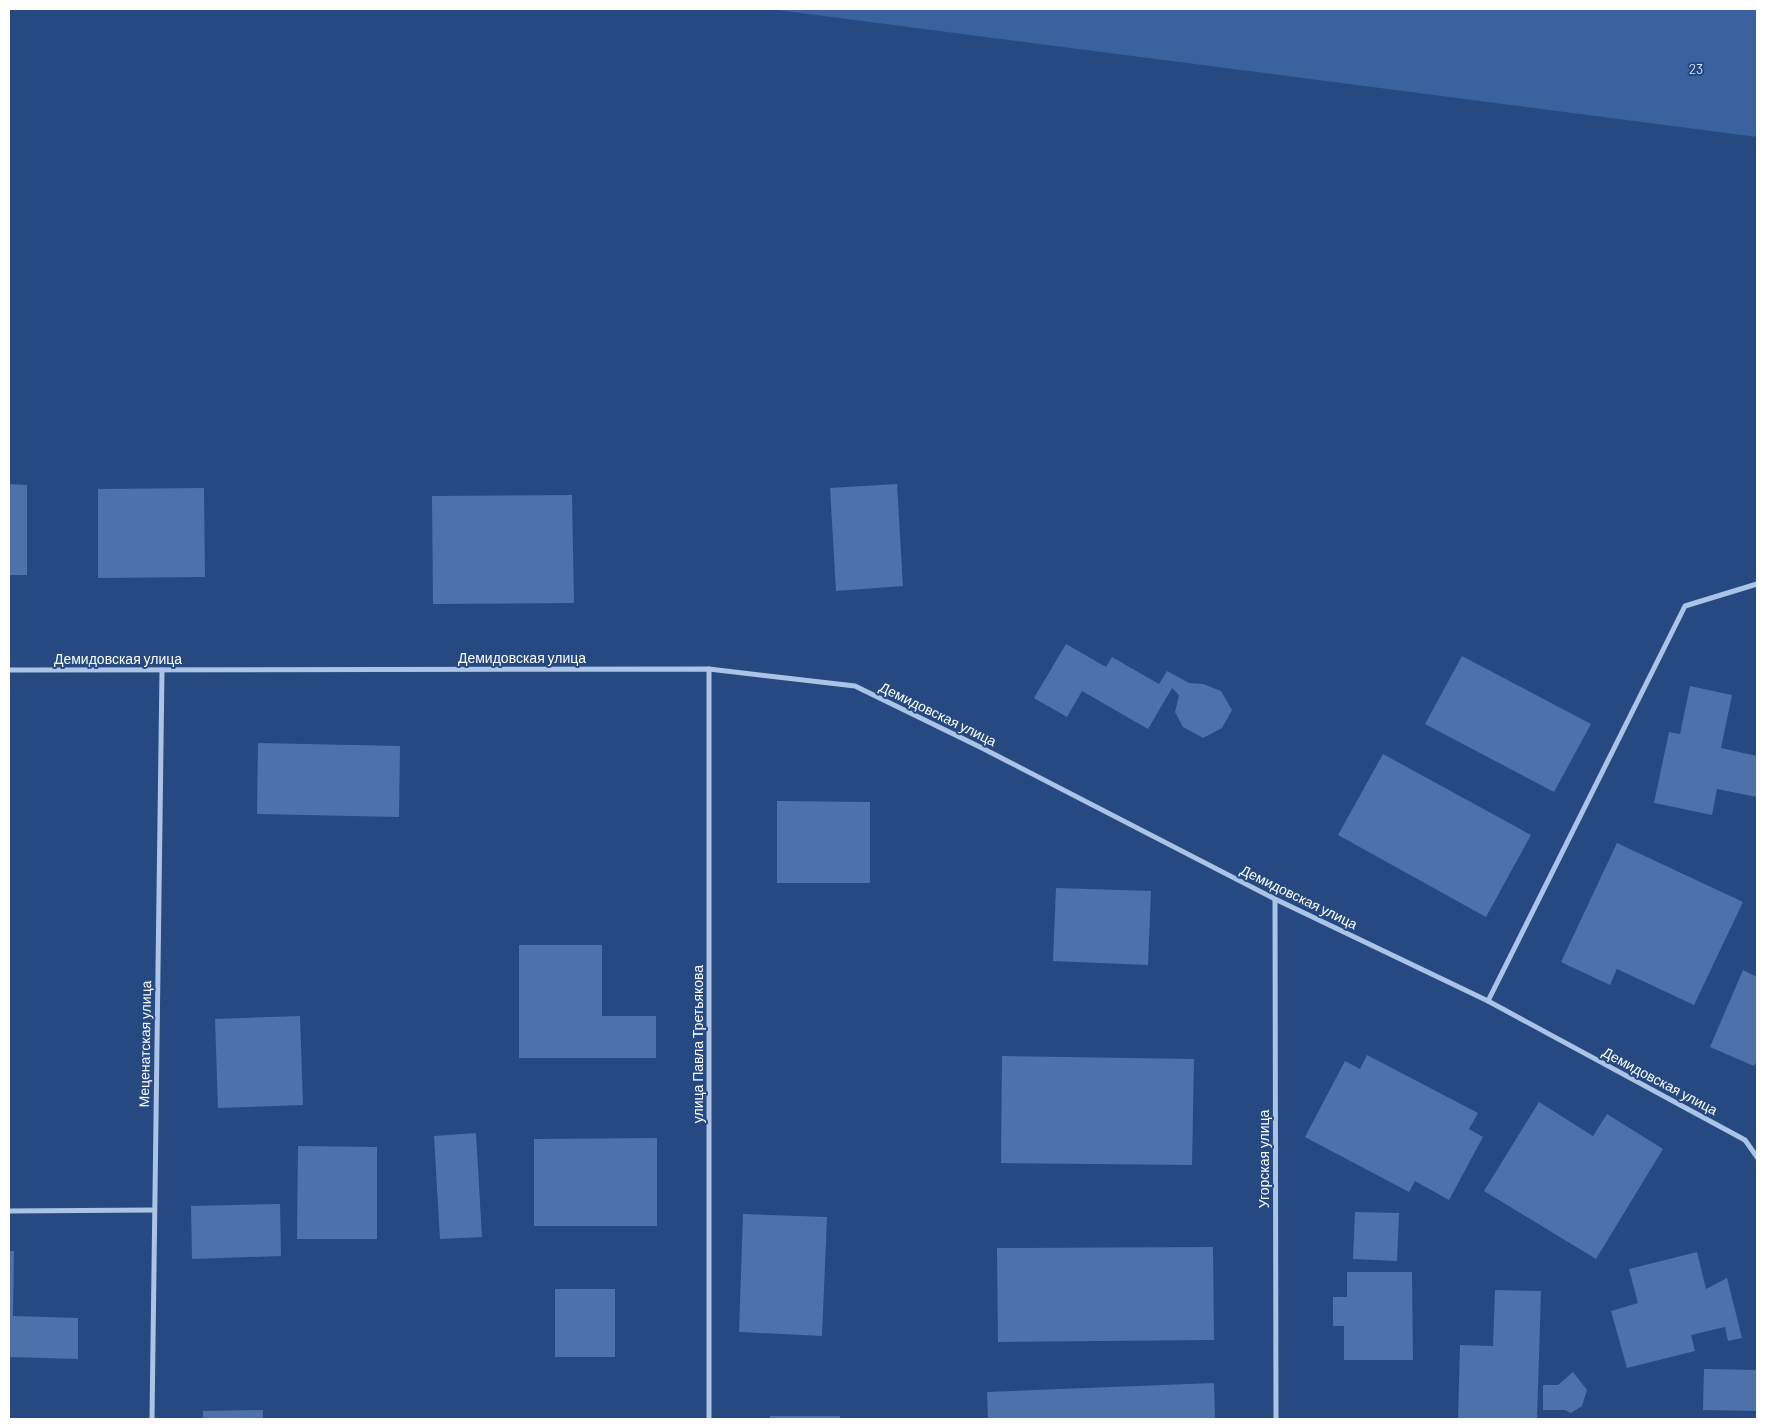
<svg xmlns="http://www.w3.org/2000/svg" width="1766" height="1428" font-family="Barlow,sans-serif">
  <rect width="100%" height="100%" fill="#254980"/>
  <path fill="#39629e" d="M770 9H1757V137Z"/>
  <g fill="#4d72a9">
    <path d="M9 484 27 485V575H9Z"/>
    <path d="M897 484 903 586 836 591 830 488Z"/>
    <path d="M204 488 205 577 98 578V489Z"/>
    <path d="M572 495 574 603 433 604 432 496Z"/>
    <path d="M1066 644 1106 667 1112 657 1159 684 1167 671 1189 683 1203 684 1221 691 1232 710 1222 728 1203 738 1183 727 1175 712 1179 695 1172 688 1148 729 1082 691 1067 717 1034 698Z"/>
    <path d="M1462 656 1591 724 1554 792 1425 724Z"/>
    <path d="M1690 686 1732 695 1721 748 1757 756V797L1717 789 1712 815 1654 803 1669 732 1680 734Z"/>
    <path d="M258 743 400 746 399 817 257 814Z"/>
    <path d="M1383 754 1531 835 1486 917 1338 835Z"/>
    <path d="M777 801 870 802V883H777Z"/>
    <path d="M1617 843 1743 902 1694 1005 1617 969 1610 985 1561 962Z"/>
    <path d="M1056 888 1151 891 1148 965 1053 961Z"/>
    <path d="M519 945H602V1016H656V1058H519Z"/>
    <path d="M1743 970 1757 977V1060L1754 1066 1710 1047Z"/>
    <path d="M300 1016 303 1105 218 1108 215 1019Z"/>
    <path d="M1367 1055 1478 1113 1469 1129 1483 1137 1449 1200 1415 1181 1409 1192 1305 1137 1345 1061 1360 1069Z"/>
    <path d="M1002 1056 1194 1059 1192 1165 1001 1163Z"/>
    <path d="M1539 1102 1593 1136 1607 1114 1663 1149 1596 1259 1484 1191Z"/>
    <path d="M476 1133 482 1237 440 1239 434 1136Z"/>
    <path d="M657 1138V1226H534V1139Z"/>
    <path d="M298 1146 377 1147V1239H297Z"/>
    <path d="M280 1204 281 1256 192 1259 191 1206Z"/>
    <path d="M1355 1212 1399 1213 1397 1261 1353 1259Z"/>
    <path d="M743 1214 827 1217 822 1336 739 1332Z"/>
    <path d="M1213 1247 1214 1340 998 1342 997 1248Z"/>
    <path d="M9 1251H14L13 1316 78 1318V1359L9 1357Z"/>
    <path d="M1697 1252 1706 1289 1727 1278 1742 1338 1728 1341 1725 1327 1691 1335 1695 1351 1627 1368 1611 1311 1638 1303 1629 1269Z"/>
    <path d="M1347 1272H1412L1413 1360H1344V1326H1333V1297H1347Z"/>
    <rect x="555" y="1289" width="60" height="68"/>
    <path d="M1495 1290 1541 1291 1537 1419H1458L1460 1345 1493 1346Z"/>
    <path d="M1704 1369 1757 1370V1411L1703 1410Z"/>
    <path d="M1573 1372 1587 1390 1582 1406 1571 1413 1565 1410H1543V1385H1558Z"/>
    <path d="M1214 1383 1215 1419H988L987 1392Z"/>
    <path d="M263 1410V1419H203V1411Z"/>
    <rect x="770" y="1416" width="70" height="3"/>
  </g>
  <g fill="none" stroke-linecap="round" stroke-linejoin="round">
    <g stroke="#abc4e6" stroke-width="5">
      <path d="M9 670 709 669 855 686 982 748 1275 899 1488 1001 1745 1140 1757 1157"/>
      <path d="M1275 899 1276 1419"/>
      <path d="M1488 1001 1685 606 1757 584"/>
      <path d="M9 1211 154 1210"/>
      <path d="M152 1419 162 670"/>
      <path d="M709 1419V669"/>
    </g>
  </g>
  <g text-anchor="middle" stroke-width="4" stroke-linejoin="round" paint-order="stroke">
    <g font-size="14" fill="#cfdff5" stroke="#254980">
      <text x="1696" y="74">23</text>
    </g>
    <g font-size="14" fill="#fff" stroke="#254980">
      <text x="522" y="663">Демидовская улица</text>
      <text x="118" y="664">Демидовская улица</text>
      <text transform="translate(938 714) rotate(26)" y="5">Демидовская улица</text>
      <text transform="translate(1299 897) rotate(26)" y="5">Демидовская улица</text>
      <text transform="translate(145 1044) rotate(-89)" y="5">Меценатская улица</text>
      <text transform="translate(698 1044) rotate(-90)" y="5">улица Павла Третьякова</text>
      <text transform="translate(1660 1081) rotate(28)" y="5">Демидовская улица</text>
      <text transform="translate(1264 1159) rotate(-90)" y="5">Угорская улица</text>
    </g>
  </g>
  <rect width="1766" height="1428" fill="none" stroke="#ffffff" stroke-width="20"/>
</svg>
